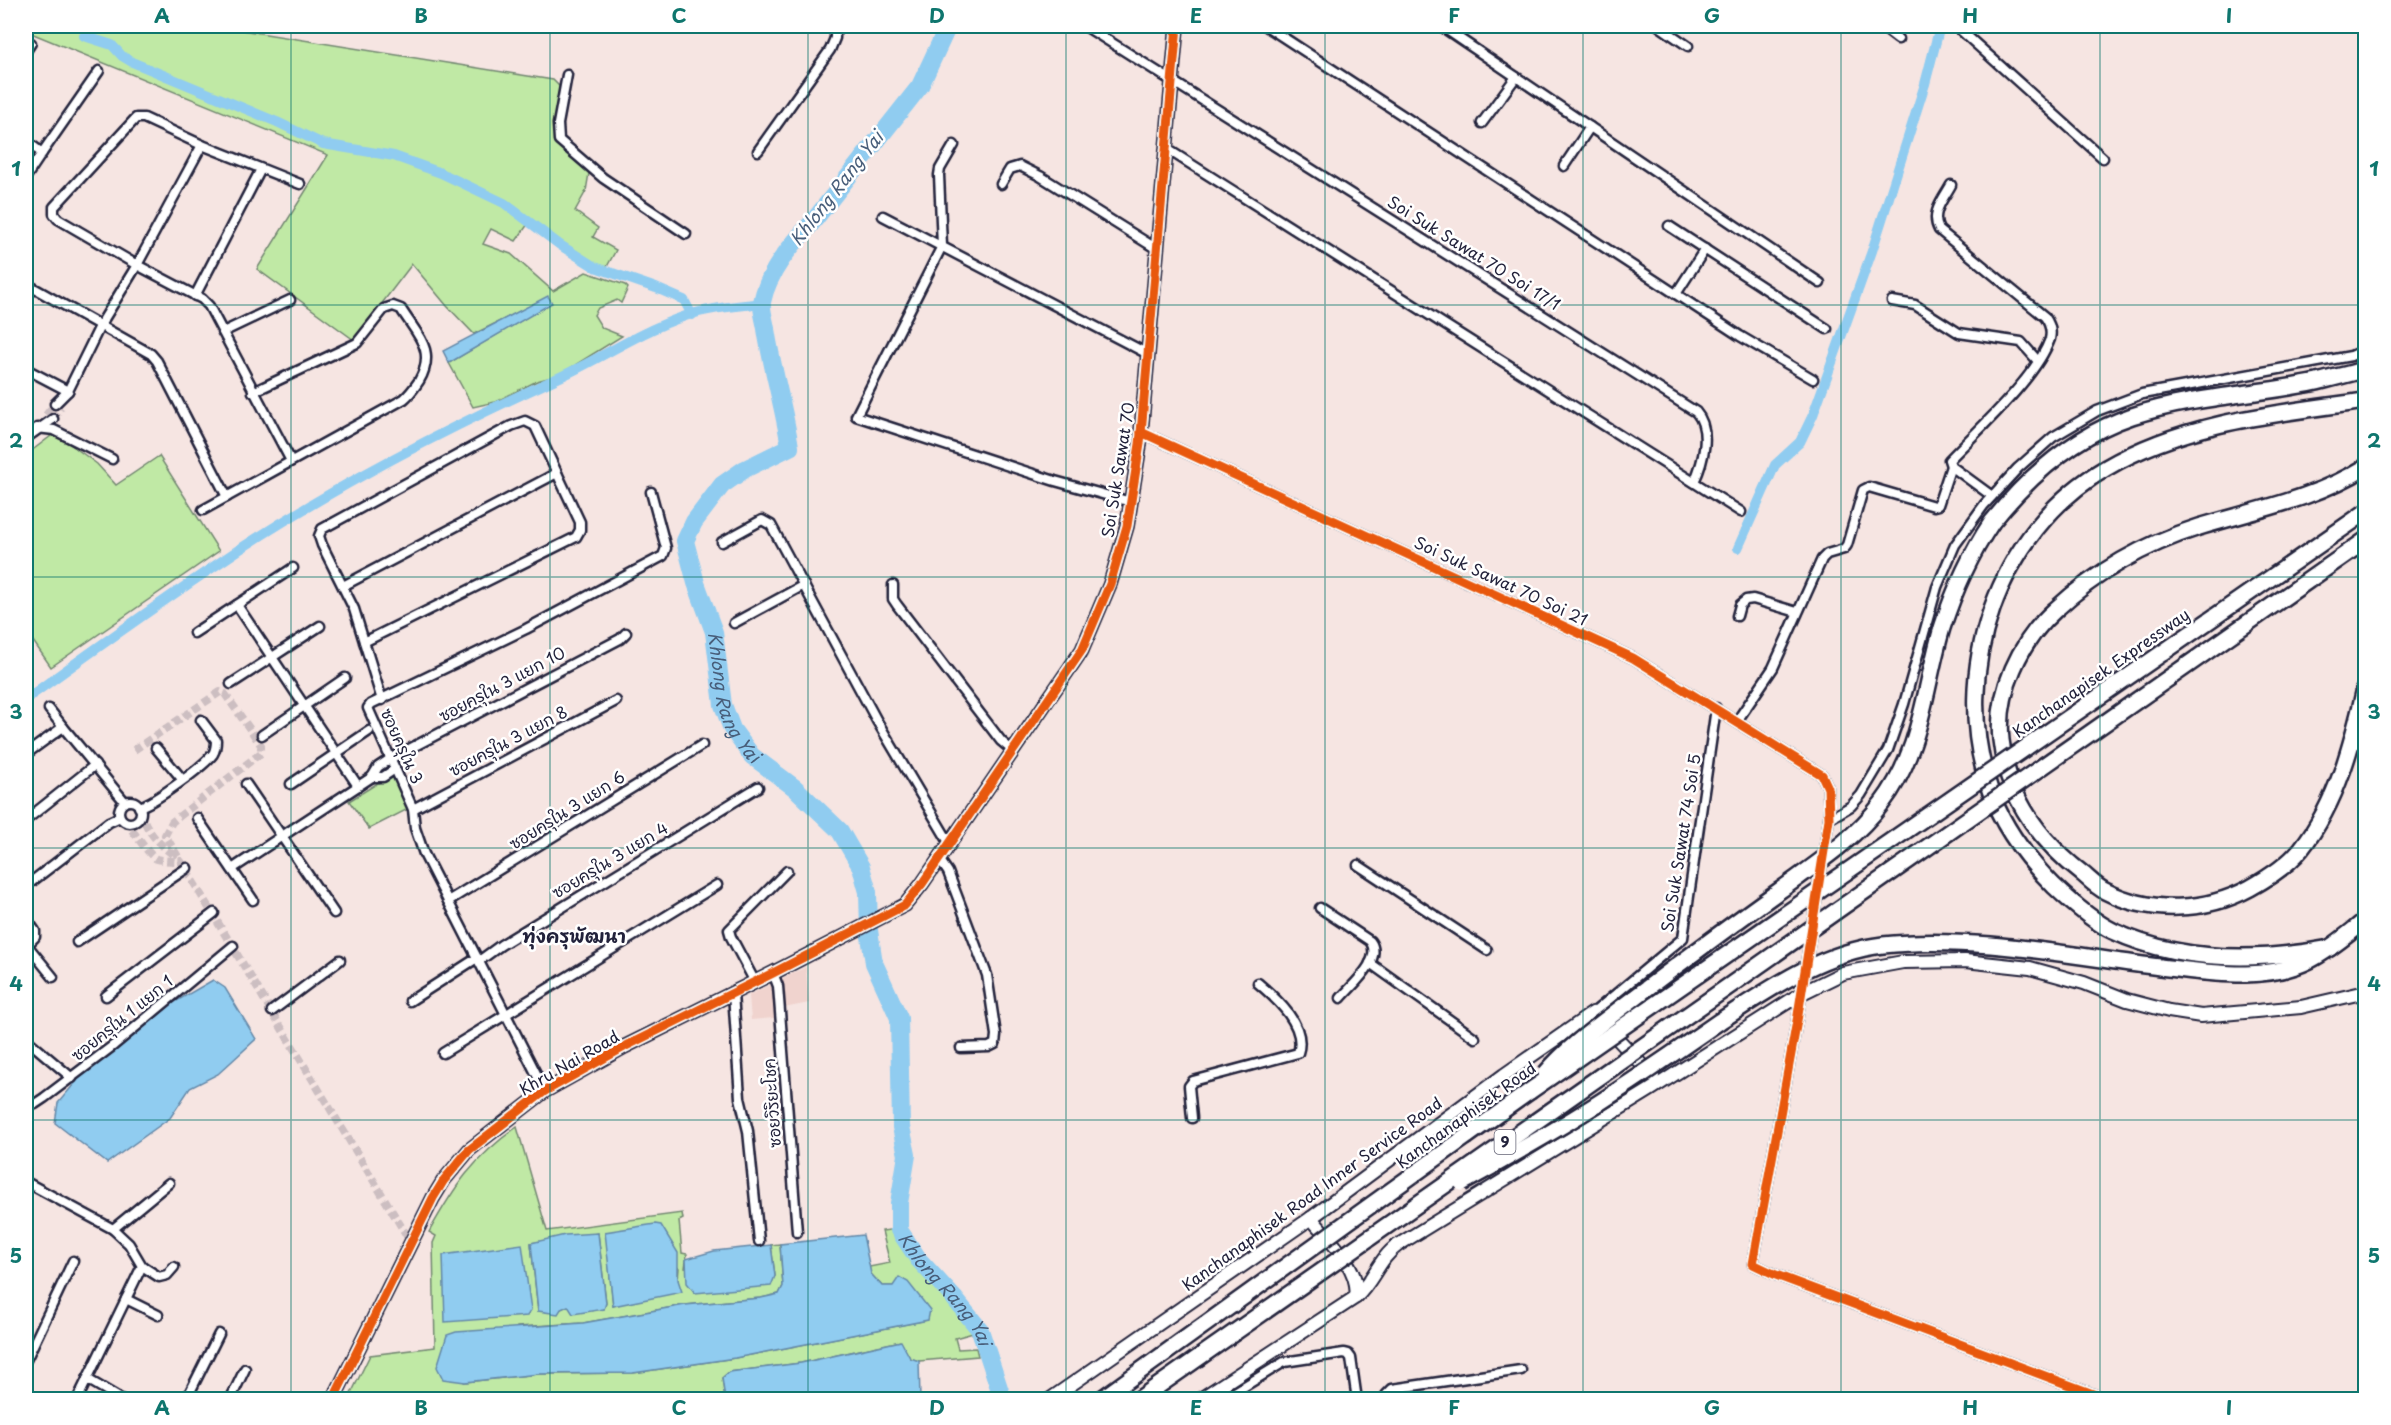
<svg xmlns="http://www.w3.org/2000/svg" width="2391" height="1425" font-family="'Playpen Sans','Playpen Sans Thai',sans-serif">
  <rect width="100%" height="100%" fill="#f6e5e2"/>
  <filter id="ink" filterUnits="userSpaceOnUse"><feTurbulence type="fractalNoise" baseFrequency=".0167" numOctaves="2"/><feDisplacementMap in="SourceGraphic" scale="12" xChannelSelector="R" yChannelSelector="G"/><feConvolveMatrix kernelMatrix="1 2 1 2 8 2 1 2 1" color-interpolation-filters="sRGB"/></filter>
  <g filter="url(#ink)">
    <path fill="#f0d3ce" d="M806 967 809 1003 784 1008V1017L751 1020 749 995Z"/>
    <g fill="#c0e9a5" stroke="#718670" stroke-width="1.5" fill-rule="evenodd">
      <path d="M26 26H210L209 29 228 28 553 80 560 87C553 138 550 138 589 173L586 191 575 211 598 228 593 237 616 250 604 272 582 262 528 224 516 241 491 229 483 244 511 254 553 291 586 272 625 285 628 288 621 303 617 300 598 308 594 315 602 328 622 336 559 375 537 381 495 402 473 407 449 363 551 303 548 297 474 334 447 306 412 264 354 340 257 269 328 155 26 31Z"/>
      <path d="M55 433 97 464 116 485 159 456 219 551 51 667 26 631V455Z"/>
      <path d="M389 776 397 779 410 808 369 829 349 801Z"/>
      <path d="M517 1127 547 1231 682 1213 683 1219 679 1221 682 1253 687 1254 685 1268 775 1276 771 1245 780 1244 783 1286 779 1294 761 1298 685 1305 583 1323 517 1327 465 1382 539 1374 633 1373 735 1358 927 1320 893 1286H882L871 1274 869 1267 890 1263 882 1231 896 1229C919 1266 949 1297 973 1333L955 1338 958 1349 976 1348 978 1356 919 1361 910 1358 900 1341 801 1363 729 1372 722 1378 725 1399 348 1400 370 1355 435 1347 433 1243 436 1236 429 1232C454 1187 473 1158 517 1127ZM606 1232 679 1268 678 1280 613 1306ZM598 1233 606 1303 604 1309 568 1305 561 1309 538 1311 531 1243Z"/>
    </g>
    <g fill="#90ccf0" stroke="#6488a8" stroke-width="1.5">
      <path d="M548 296 552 303 449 363 443 351Z"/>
      <path d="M213 980 225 988 256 1039 218 1074 190 1088 170 1118 107 1163 55 1123 58 1103 80 1077 166 1007Z"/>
      <path d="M655 1224 661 1225 678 1253V1280L682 1292 613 1306 605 1232Z"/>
      <path d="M598 1233 606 1303 604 1309 573 1314 568 1306 561 1309 558 1314 538 1311 531 1243 565 1235Z"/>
      <path d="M863 1235 871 1274 882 1286H893L899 1277 908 1282 930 1310 928 1320 735 1358 633 1373 539 1374 465 1382 443 1379 437 1367 447 1335 456 1332 583 1323 685 1305 761 1298 779 1294 783 1286 780 1244Z"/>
      <path d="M522 1244 531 1310 527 1316 445 1322 443 1255Z"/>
      <path d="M771 1245 775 1276 771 1286 695 1293 687 1283 686 1259 714 1251Z"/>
      <path d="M901 1341 910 1358 919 1361 920 1399H725L722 1378 729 1372 801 1363Z"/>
    </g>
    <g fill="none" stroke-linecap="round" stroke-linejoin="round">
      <g stroke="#90ccf0" stroke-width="10">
        <path d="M84 36 112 45 122 56 132 62 277 122 323 144 394 156 441 173 504 203 560 245 595 267 656 288 684 300 692 315"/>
        <path d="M1738 548 1775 465 1800 442 1813 415 1872 251 1925 84 1940 26"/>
        <path d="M26 699C95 649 165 599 237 551 339 484 449 427 560 377 606 356 649 325 699 312 719 307 741 306 762 303"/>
      </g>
      <path stroke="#90ccf0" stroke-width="18" id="s1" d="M948 26 920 86 811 224C791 245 768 272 762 302 761 310 765 321 766 329 772 369 784 407 790 447L745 469 722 485 694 522 685 541 696 583 714 632 723 705 732 729 752 756 795 788 840 831 861 867 868 892 869 930 874 963 899 1018 901 1127 907 1155 899 1203V1230L919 1260 954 1298 980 1330 1003 1400"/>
      <g stroke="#ccbec1" stroke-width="8" stroke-dasharray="8 4" stroke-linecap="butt">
        <path d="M46 415 55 404"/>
        <path d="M53 419 61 407"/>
        <path d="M134 750 220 692 225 694 261 745V753L172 822 165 835 410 1241"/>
        <path d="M141 810C145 831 160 845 176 857"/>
        <path d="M124 821C134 830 148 856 157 859 164 861 174 861 182 861"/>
      </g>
      <defs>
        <g id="street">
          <path d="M1085 26 1696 412C1712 430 1703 463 1694 482"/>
          <path d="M1266 26 1740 336 1813 379"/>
          <path d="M1441 26 1820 283"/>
          <path d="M1659 26 1688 46"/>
          <path d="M1881 26 1898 39"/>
          <path d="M1956 26 2103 158"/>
          <path d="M26 51 31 43"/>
          <path d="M567 75 558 124 559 140 603 178 686 234"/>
          <path d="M1482 123 1516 77"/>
          <path d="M26 141 42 153 26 177"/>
          <path d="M954 145 940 169 939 175 942 246 856 416 1055 481 1131 502"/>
          <path d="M1167 149 1741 512"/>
          <path d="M758 151 830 50 835 38V26"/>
          <path d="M42 153 99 71"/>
          <path d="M1564 166 1590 127"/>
          <path d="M1001 184 1010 169 1020 166 1040 176 1157 249"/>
          <path d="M1951 185C1943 200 1930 213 1939 230L2045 317C2050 324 2052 331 2050 339 2036 378 1979 429 1949 460L1951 466 1992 496"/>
          <path d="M883 216 1148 354"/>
          <path d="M1669 226 1827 329"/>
          <path d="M30 286 151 354 157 361 227 497"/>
          <path d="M1676 294 1705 249"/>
          <path d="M195 296 261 169"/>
          <path d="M1892 301 1915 305 1959 333 2021 342 2037 360"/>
          <path d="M223 332 290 300"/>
          <path d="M26 369 68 391"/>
          <path d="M55 404 68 391 101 324 137 265 202 145"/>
          <path d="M37 428 54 430 112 459"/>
          <path d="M1141 432 1633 658 1822 775 1828 788 1829 819 1798 1015 1753 1264 1776 1275 2109 1400"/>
          <path d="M26 438 53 419"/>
          <path d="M291 461 209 306 202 299 137 265 58 219 54 214V207L136 118H144L202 145 300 184"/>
          <path d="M203 510 404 399C411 393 414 388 419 381 437 350 417 335 401 309L393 306 384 309 357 343 253 392"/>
          <path d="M722 542 762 520 771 525 877 721 950 844"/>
          <path d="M893 585V599L897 605 1001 741 1013 751"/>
          <path d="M343 586 557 473"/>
          <path d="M237 605 358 786"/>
          <path d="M1737 616 1740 605 1746 600 1753 599 1797 612"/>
          <path d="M734 623 804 585"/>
          <path d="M194 633 293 568"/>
          <path d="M364 642 576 537 580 530V522L535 426 525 421 511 426 322 529 319 536 322 545 354 609 382 700"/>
          <path d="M231 684 320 626"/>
          <path d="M49 709 63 727"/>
          <path d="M1737 721 1773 668 1822 559 1827 554 1844 549 1847 545 1863 490 1869 487 1934 506 1938 505 1951 466"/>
          <path d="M262 735 345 678"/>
          <path d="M156 748 182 779"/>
          <path d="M26 754 63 727 125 802"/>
          <path d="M372 777H383L395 769"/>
          <path d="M246 784 334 913"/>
          <path d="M291 784 369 731"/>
          <circle cx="130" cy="812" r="11"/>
          <path d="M139 807C154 803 204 766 213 754 216 749 216 744 216 740L201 720"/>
          <path d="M413 809 616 701"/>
          <path d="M197 818 253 900"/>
          <path d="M1829 819 1851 806 1861 795 1888 750 1904 704 1937 587 1955 545 1984 505 2018 468 2053 437 2097 411 2142 394 2351 356 2366 349"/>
          <path d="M26 820 95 765"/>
          <path d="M939 859 948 872 987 975 996 1035 995 1044 989 1047 961 1048"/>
          <path d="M1358 865 1487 950"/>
          <path d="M232 869 372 777 378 767 390 759 620 639 626 633"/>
          <path d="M26 886 109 822 120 817"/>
          <path d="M448 901 702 745"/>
          <path d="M1320 908 1370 941C1384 959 1352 985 1341 998"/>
          <path d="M26 918 35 931V937L26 946"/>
          <path d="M77 942 187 868"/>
          <path d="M27 945 53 977"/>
          <path d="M479 961 501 945 758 787"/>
          <path d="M1370 963 1475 1038"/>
          <path d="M773 973 778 986 797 1232"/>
          <path d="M755 982 731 937 729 930 787 871"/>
          <path d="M733 993 740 1098 748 1131 759 1241"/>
          <path d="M106 996 214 913"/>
          <path d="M410 1001 477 958"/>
          <path d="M272 1011 340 960"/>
          <path d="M1593 1013 1683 938 1716 708"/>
          <path d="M26 1039 72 1078"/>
          <path d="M443 1053 717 885"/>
          <path d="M545 1091 424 854 415 828 413 809 368 708 371 704 526 629 663 556 666 548 651 492"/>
          <path d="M26 1105 35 1104 44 1098 114 1045 233 946"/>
          <path d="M1192 1118 1189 1086 1193 1081 1298 1053C1307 1026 1277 999 1258 983"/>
          <path d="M26 1182 113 1229 129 1244 142 1266 77 1400"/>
          <path d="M113 1229 169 1183"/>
          <path d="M142 1266 159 1277 167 1275 174 1267"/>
          <path d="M126 1299 158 1315"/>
          <path d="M26 1360 73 1261"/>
          <path d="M87 1379 121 1399"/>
          <path d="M186 1400 219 1334"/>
          <path d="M230 1400 245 1369"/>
          <path d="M1222 1400 1284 1362 1344 1353 1348 1354 1351 1358 1357 1400"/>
          <path d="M1386 1400V1395L1392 1389 1521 1370"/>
        </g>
        <g id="secondary">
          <path d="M1311 1218C1328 1239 1361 1268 1356 1297"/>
          <path d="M333 1400 433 1198 444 1180 469 1150 545 1091 624 1047 773 973 905 905 922 884 1082 650 1110 584 1127 526 1140 444 1177 26"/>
          <path d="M1049 1400 1311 1218 1504 1075 1593 1013 1653 1076"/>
          <path d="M1199 1400 1356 1297C1373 1282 1379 1258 1398 1245L1650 1090 1802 993 1843 973 1903 962 1965 961 2030 968 2084 983 2127 1000 2169 1011 2201 1016 2301 1007 2366 992"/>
        </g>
        <g id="highway">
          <path d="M2366 467C2315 499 2255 510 2199 527 2145 544 2096 572 2055 610 2020 641 1996 693 2001 740 2007 797 2040 841 2083 874 2090 880 2097 887 2105 891 2150 914 2206 912 2250 888 2268 878 2288 865 2301 849 2338 802 2353 741 2366 684"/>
          <path d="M1992 522C2029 476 2075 435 2132 416 2192 396 2256 395 2317 382 2333 378 2349 374 2366 369"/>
          <path d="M2330 948C2257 962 2182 963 2113 931 2092 921 2071 902 2054 886 2028 860 2002 826 1990 790 1949 672 1998 531 2106 468 2183 422 2278 413 2366 401"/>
          <path d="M2160 967C2208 972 2264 983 2310 960 2330 950 2348 934 2366 920"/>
          <path d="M1467 1136 1530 1091"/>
        </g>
      </defs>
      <use href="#street" stroke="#22223b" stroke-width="13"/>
      <use href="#secondary" stroke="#22223b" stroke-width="16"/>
      <use href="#highway" stroke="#22223b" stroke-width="20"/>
      <use href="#street" stroke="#fff" stroke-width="8"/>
      <use href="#secondary" stroke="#fff" stroke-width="12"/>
      <use href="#highway" stroke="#fff" stroke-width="15"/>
      <defs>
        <g id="highway-bridge">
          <path d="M1546 1073C1569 1046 1598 1026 1625 1005 1676 966 1727 928 1779 891 1816 864 1854 840 1882 803 1922 751 1924 689 1942 628 1954 591 1970 555 1992 522"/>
          <path d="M1530 1091 2366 512"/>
          <path d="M1462 1183C1512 1155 1563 1127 1611 1095 1648 1071 1684 1046 1720 1021 1771 988 1822 952 1883 945 1971 935 2072 956 2160 967"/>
          <path d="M1100 1400 1467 1136"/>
          <path d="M1138 1400 2366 540"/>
        </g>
      </defs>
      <use href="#highway-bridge" stroke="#22223b" stroke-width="20" stroke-linecap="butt"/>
      <use href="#highway-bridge" stroke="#fff" stroke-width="15"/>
      <defs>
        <g id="cycleway">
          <path d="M1141 432 1633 658 1822 775 1828 788 1829 819 1798 1015 1753 1264 1776 1275 2109 1400"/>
          <path d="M333 1400 433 1198 444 1180 469 1150 545 1091 624 1047 773 973 905 905 922 884 1082 650 1110 584 1127 526 1140 444 1177 26"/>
        </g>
      </defs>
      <use href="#cycleway" stroke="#fff" stroke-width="13"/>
      <use href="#cycleway" stroke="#e8590c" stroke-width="9"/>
    </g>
  </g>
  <path fill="none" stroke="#0f766e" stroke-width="1.5" stroke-opacity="0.55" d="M291 26V1400M550 26V1400M808 26V1400M1066 26V1400M1325 26V1400M1583 26V1400M1841 26V1400M2100 26V1400M26 305H2366M26 577H2366M26 848H2366M26 1120H2366"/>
  <g text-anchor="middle" stroke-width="5" stroke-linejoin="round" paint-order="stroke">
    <rect fill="#fff" stroke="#646476" stroke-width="1.5" x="1494.5" y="1130" width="21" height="24" rx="4.5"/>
    <g font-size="15" font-weight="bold" fill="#22223b">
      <text x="1505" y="1147">9</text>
    </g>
    <g font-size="16" fill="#22223b" stroke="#fff">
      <text transform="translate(1474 253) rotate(32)" y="6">Soi Suk Sawat 70 Soi 17/1</text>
      <text transform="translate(1118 470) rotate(-81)" y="6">Soi Suk Sawat 70</text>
      <text transform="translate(1501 581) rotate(25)" y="6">Soi Suk Sawat 70 Soi 21</text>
      <text transform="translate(2101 673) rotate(-35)" y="6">Kanchanapisek Expressway</text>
      <text transform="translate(502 684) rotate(-28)" y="6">ซอยครุใน 3 แยก 10</text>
      <text transform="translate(508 741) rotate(-28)" y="6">ซอยครุใน 3 แยก 8</text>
      <text transform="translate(402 746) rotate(66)" y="6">ซอยครุใน 3</text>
      <text transform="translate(567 810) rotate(-32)" y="6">ซอยครุใน 3 แยก 6</text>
      <text transform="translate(1681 843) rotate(-81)" y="6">Soi Suk Sawat 74 Soi 5</text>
      <text transform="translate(610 860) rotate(-31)" y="6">ซอยครุใน 3 แยก 4</text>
      <text transform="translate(122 1018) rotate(-39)" y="6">ซอยครุใน 1 แยก 1</text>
      <text transform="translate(569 1063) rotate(-30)" y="6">Khru Nai Road</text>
      <text transform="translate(772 1103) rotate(-94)" y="6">ซอยวิริยะโชค</text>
      <text transform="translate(1466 1115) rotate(-36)" y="6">Kanchanaphisek Road</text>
      <text transform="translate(1312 1194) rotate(-36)" y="6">Kanchanaphisek Road Inner Service Road</text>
    </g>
    <g font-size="18" font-style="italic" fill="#485e7a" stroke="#fff">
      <text transform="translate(837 189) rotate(-52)" y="6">Khlong Rang Yai</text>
      <text dy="6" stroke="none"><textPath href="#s1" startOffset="794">Khlong Rang Yai</textPath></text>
      <text dy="6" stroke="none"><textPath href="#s1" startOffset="1461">Khlong Rang Yai</textPath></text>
    </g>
    <g font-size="18" font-weight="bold" fill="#22223b" stroke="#fff">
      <text x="574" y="943">ทุ่งครุพัฒนา</text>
    </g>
  </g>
  <rect width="2391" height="1425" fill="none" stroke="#fff" stroke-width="66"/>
  <rect x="33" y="33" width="2325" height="1359" fill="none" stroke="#0f766e" stroke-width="2"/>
  <g font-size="20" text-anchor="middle" font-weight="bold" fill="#0f766e">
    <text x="162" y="23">A</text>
    <text x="421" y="23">B</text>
    <text x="679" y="23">C</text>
    <text x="937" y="23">D</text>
    <text x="1196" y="23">E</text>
    <text x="1454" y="23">F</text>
    <text x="1712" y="23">G</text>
    <text x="1970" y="23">H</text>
    <text x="2229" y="23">I</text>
    <text x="16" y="176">1</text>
    <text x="2374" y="176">1</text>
    <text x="16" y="448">2</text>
    <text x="2374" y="448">2</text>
    <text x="16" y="719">3</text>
    <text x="2374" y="719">3</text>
    <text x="16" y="991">4</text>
    <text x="2374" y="991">4</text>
    <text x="16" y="1263">5</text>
    <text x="2374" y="1263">5</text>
    <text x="162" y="1415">A</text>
    <text x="421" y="1415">B</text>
    <text x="679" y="1415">C</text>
    <text x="937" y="1415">D</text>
    <text x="1196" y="1415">E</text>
    <text x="1454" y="1415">F</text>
    <text x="1712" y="1415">G</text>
    <text x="1970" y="1415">H</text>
    <text x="2229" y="1415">I</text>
  </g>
</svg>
